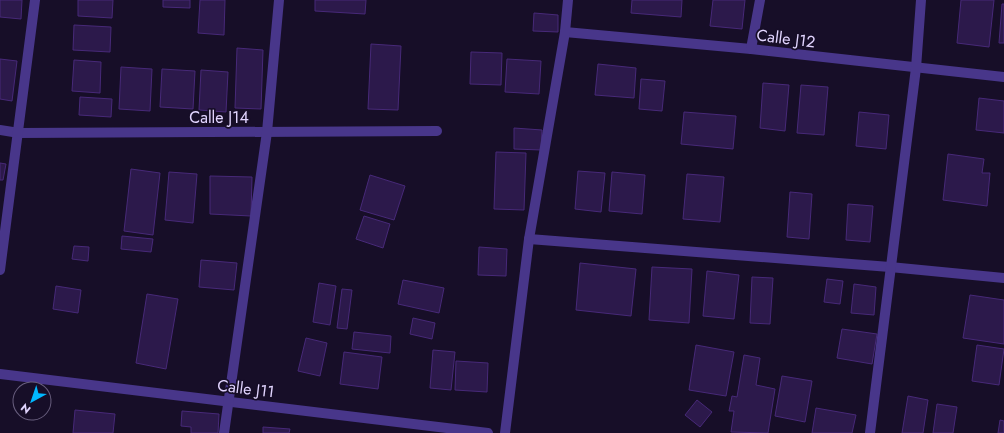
<svg xmlns="http://www.w3.org/2000/svg" width="1004" height="433" font-family="Jost,sans-serif">
  <rect width="100%" height="100%" fill="#170e28"/>
  <g fill="#2c194b" stroke="#472978">
    <path d="M0 0H22L21 19 0 17Z"/>
    <path d="M78 0H113L112 18 78 16Z"/>
    <path d="M163 0H190V8L163 7Z"/>
    <path d="M200 0H225L224 35 198 33Z"/>
    <path d="M315 0H366L365 14 315 11Z"/>
    <path d="M632 0H682L681 17 631 13Z"/>
    <path d="M713 0H745L742 29 710 26Z"/>
    <path d="M961 0H994L989 47 957 43Z"/>
    <path d="M1002 4H1004V43H999Z"/>
    <path d="M534 13 558 15V32L533 31Z"/>
    <path d="M74 25 111 27 110 52 73 50Z"/>
    <path d="M371 44 401 46 398 110 368 109Z"/>
    <path d="M237 48 263 50 261 109 235 108Z"/>
    <path d="M471 52 502 53 501 85 470 84Z"/>
    <path d="M0 59 17 61 12 101 0 99Z"/>
    <path d="M507 59 541 61 539 94 505 92Z"/>
    <path d="M74 60 101 62 100 93 72 91Z"/>
    <path d="M598 64 636 68 634 98 595 95Z"/>
    <path d="M121 67 152 69 150 111 119 109Z"/>
    <path d="M162 69 195 71 193 109 160 107Z"/>
    <path d="M201 70 228 72 226 112 199 110Z"/>
    <path d="M641 79 665 81 662 111 639 109Z"/>
    <path d="M763 83 789 85 785 131 760 128Z"/>
    <path d="M801 85 828 87 824 135 797 133Z"/>
    <path d="M80 97 112 99 111 117 79 115Z"/>
    <path d="M979 98 1004 101V133L976 130Z"/>
    <path d="M684 112 736 116 733 149 681 144Z"/>
    <path d="M859 112 889 115 886 149 856 146Z"/>
    <path d="M514 128 542 130 541 150 514 149Z"/>
    <path d="M496 152 526 153 524 210 494 209Z"/>
    <path d="M948 154 984 159 982 173H990L987 206 943 200Z"/>
    <path d="M0 163 6 164 3 180H0Z"/>
    <path d="M131 169 160 173 153 235 124 231Z"/>
    <path d="M578 171 605 173 601 212 575 209Z"/>
    <path d="M169 172 197 174 193 223 165 220Z"/>
    <path d="M612 172 645 175 642 214 609 211Z"/>
    <path d="M687 174 724 177 720 222 683 219Z"/>
    <path d="M370 175 405 186 394 220 360 210Z"/>
    <path d="M210 176 252 177 251 216 210 214Z"/>
    <path d="M790 192 812 194 809 239 787 237Z"/>
    <path d="M848 204 873 206 870 242 846 240Z"/>
    <path d="M364 216 390 224 383 248 356 239Z"/>
    <path d="M122 236 153 239 151 252 121 249Z"/>
    <path d="M74 246 89 247 88 261 72 259Z"/>
    <path d="M479 247 507 249 506 276 478 275Z"/>
    <path d="M201 260 237 263 234 290 199 287Z"/>
    <path d="M580 263 636 269 631 316 576 310Z"/>
    <path d="M652 267 692 269 689 323 649 320Z"/>
    <path d="M707 271 739 275 734 319 703 316Z"/>
    <path d="M752 277 773 278 770 324 750 323Z"/>
    <path d="M827 279 843 281 840 304 824 302Z"/>
    <path d="M403 280 444 288 439 313 398 304Z"/>
    <path d="M319 283 336 286 330 325 313 322Z"/>
    <path d="M854 284 876 287 874 315 851 313Z"/>
    <path d="M56 286 81 290 78 313 53 309Z"/>
    <path d="M342 289 352 290 347 329 337 328Z"/>
    <path d="M147 294 178 299 166 369 136 363Z"/>
    <path d="M970 295 1004 300V344L963 338Z"/>
    <path d="M413 318 435 323 432 339 410 334Z"/>
    <path d="M842 329 877 334 872 364 837 358Z"/>
    <path d="M354 332 391 336 390 353 352 349Z"/>
    <path d="M306 338 327 343 320 376 298 371Z"/>
    <path d="M696 345 734 352 726 396 689 390Z"/>
    <path d="M977 345 1004 349 999 385 972 381Z"/>
    <path d="M433 350 455 352 451 390 430 388Z"/>
    <path d="M344 352 382 357 378 389 340 384Z"/>
    <path d="M744 355 760 358 756 385 775 389 768 433 731 432 734 411H729L732 396 737 397Z"/>
    <path d="M456 361 488 363 487 392 455 390Z"/>
    <path d="M782 376 812 381 805 422 775 416Z"/>
    <path d="M908 396 928 400 923 433H902Z"/>
    <path d="M697 400 712 412 700 427 685 415Z"/>
    <path d="M937 404 957 407 953 433H933Z"/>
    <path d="M816 408 856 415 852 433H812Z"/>
    <path d="M75 410 115 414 113 433H73Z"/>
    <path d="M182 411 219 414 218 433H191V427L181 426Z"/>
    <path d="M1000 420 1004 421V433H998Z"/>
    <path d="M263 427 290 429 289 433H263Z"/>
  </g>
  <g fill="none" stroke-linecap="round" stroke-linejoin="round">
    <g stroke="#48368a" stroke-width="10">
      <path d="M565 32 751 49 1004 77"/>
      <path d="M751 49 760 0"/>
      <path d="M0 130 19 133 437 131"/>
      <path d="M529 239 890 267 1004 278"/>
      <path d="M0 270 35 0"/>
      <path d="M0 374 488 433"/>
      <path d="M224 433 267 132 279 0"/>
      <path d="M505 433 529 239 565 32 568 0"/>
      <path d="M870 433 916 68 921 0"/>
    </g>
  </g>
  <g text-anchor="middle" stroke-width="3.5" stroke-linejoin="round" paint-order="stroke">
    <g font-size="16" fill="#e2d5ff" stroke="#170e28">
      <text transform="translate(786 38) rotate(7)" y="6">Calle J12</text>
      <text x="219" y="123">Calle J14</text>
      <text transform="translate(246 388) rotate(7)" y="6">Calle J11</text>
    </g>
  </g>
  <g transform="translate(32 401) rotate(220)"><circle r="19" fill="#170e28" stroke="#685e7e"/>
  <path d="M0-3L7 15L0 10L-7 15Z" fill="#01b8ff"/>
  <text y="-6" font-size="11" font-weight="bold" text-anchor="middle" fill="#e2d5ff">N</text>
  </g>
</svg>
